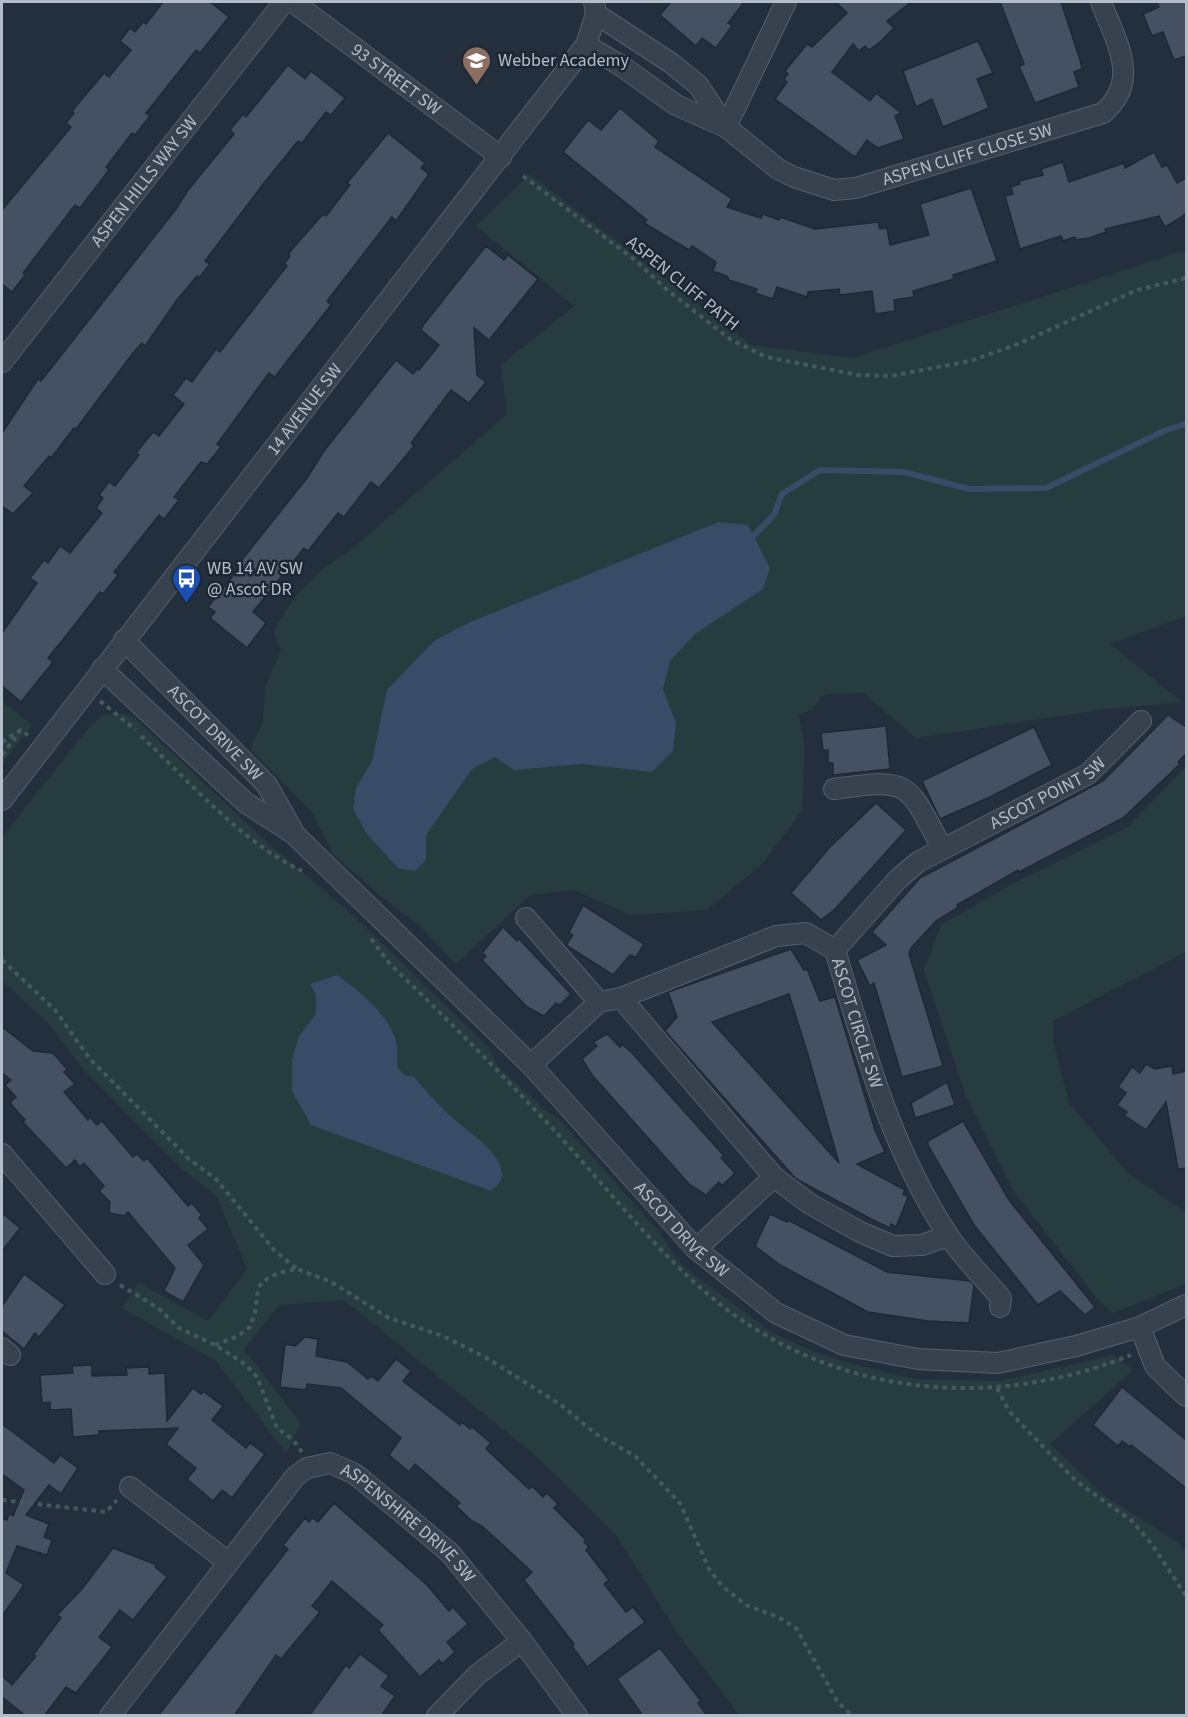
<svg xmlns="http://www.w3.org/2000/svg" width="1188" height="1717" font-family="'Source Sans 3',sans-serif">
  <rect width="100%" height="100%" fill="#242f3e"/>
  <g fill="#263c3f">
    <path d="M530 174 751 345 853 358 1186 250V616L1110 644 1182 702 1099 710 916 738 863 693 828 694 821 697 813 709 799 715 805 748 802 811 762 864 707 910 630 915 574 890 530 895 456 964 421 927 383 898 333 854 311 811 250 749 262 726 266 686 281 649 274 633C288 598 320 568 352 549L507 414 501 365 574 306 476 226Z"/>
    <path d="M2 701 32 725 2 764Z"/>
    <path d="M124 713 136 719 270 845 354 916 488 1047 499 1067 544 1109 560 1120 656 1228 678 1260 693 1274 773 1333 812 1351 842 1361 915 1379 1001 1381 1113 1355 1133 1370 1050 1444 1105 1496 1177 1542 1186 1551V1715H739L680 1637 616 1535 536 1456 344 1300 279 1305 244 1349 301 1424 286 1453 216 1361 122 1308 139 1283 208 1321 247 1269 217 1197 182 1169 86 1072 46 1021 2 981V837L91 725 104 715Z"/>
    <path d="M1186 767V952L1053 1021 1054 1044 1069 1103 1128 1173 1186 1213V1284L1113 1313 1097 1299 1013 1190 965 1094 924 970 941 925 1014 883 1126 828Z"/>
  </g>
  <g fill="#394c67">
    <path d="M719 522 748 525 770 568 763 589 695 634 670 661 663 689 676 723 673 751 652 772 582 764 514 770 495 757 472 769 426 835V860L415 871 398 868 367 834 353 809 356 788 372 761 387 690 434 641 470 622Z"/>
    <path d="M337 975C360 992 387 1012 396 1041 398 1050 397 1060 398 1069L406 1076H413C424 1089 436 1102 448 1114 463 1128 499 1150 502 1172 503 1181 497 1186 491 1191L311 1125 292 1091V1060L299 1036 316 1014V995L310 984Z"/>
  </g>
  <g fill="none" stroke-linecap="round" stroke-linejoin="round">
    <path stroke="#394c67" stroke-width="6" d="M752 537 774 515 782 494 820 470 904 472 969 489 1046 488 1166 430 1186 424"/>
  </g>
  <g fill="#455162" stroke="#1f2835" stroke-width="1.5" fill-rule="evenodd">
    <path d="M163 2H210L229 17 200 53 196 50 146 113 150 116 135 135 132 133 106 167 109 170 80 208 75 205 23 273 25 275 12 292 2 284V210L71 127 66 123 74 113 72 111 104 73 109 77 131 50 120 41 130 28 135 32 143 22 146 24Z"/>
    <path d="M671 2H744L728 23 732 26 716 48 702 38 696 46 660 15Z"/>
    <path d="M836 2H911L887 21 894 28 880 42 869 50 865 46 859 51 853 44 832 72 870 101 876 93 901 113 895 116 904 139 878 148 867 140 855 157 775 99 787 82 784 79 788 74 785 71 807 44 812 47 847 13Z"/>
    <path d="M1000 2H1061L1080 60 1082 69 1074 72 1079 87 1035 103 1019 66 1024 64Z"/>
    <path d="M1157 2H1186V56L1174 60 1163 32 1152 36 1143 14 1159 7Z"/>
    <path d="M978 41 993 73 977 79 989 108 943 127 932 99 916 107 903 71Z"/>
    <path d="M288 65 305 79 311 71 345 98 331 115 326 112 302 143 298 141 264 183 205 261 210 264 199 278 197 276 177 300 145 346 142 343 133 353 76 429 74 428 51 458 49 456 24 486 33 493 13 514 2 506V433L38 379 41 381 176 209 188 190 234 134 230 130 243 114 246 117Z"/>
    <path d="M620 108 659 141 655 147 732 199 727 207 761 218 763 214 779 220 780 217 815 229 878 222 880 229 887 228 890 245 929 235 920 204 971 188 997 261 953 275 954 279 913 291 914 297 894 300 895 311 875 314 872 291 840 295 839 289 808 292 807 297 777 287 773 299 755 293 757 289 729 280 727 276 713 271 716 262 692 246 689 250 644 223 647 220 563 152 588 120 601 130Z"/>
    <path d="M388 133 425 163 421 168 429 174 396 221 392 217 327 301 331 305 291 356 275 377 269 373 217 444 221 447 207 464 201 462 174 497 179 500 164 519 159 515 114 572 118 575 103 594 100 592 66 636 48 658 53 662 21 702 2 686V633L37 583 30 578 44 560 48 563 60 546 70 553 102 513 96 508 103 498 99 495 109 482 115 486 139 455 136 453 153 432 159 436 184 404 173 395 186 378 192 382 216 349 220 352 287 266 284 264 290 256 288 254 323 214 326 216 350 185 347 183Z"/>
    <path d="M1154 152 1162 167 1167 165 1177 183 1186 178V213L1180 218 1165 227 1159 216 1105 229 1106 232 1089 238 1075 240V237L1063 241 1061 236 1020 249 1005 196 1013 194 1011 187 1020 184 1019 181 1043 175 1041 169 1063 162 1069 182 1124 163 1125 168Z"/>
    <path d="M486 246 504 260 508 255 538 279 489 340 474 328 477 375 486 382 469 403 451 390 411 443 414 446 379 488 371 482 344 517 338 513 308 551 304 548 253 612 266 623 247 648 210 618 215 612 208 607 239 568 237 566 307 478 324 451 396 360 413 374 417 369 419 370 439 345 421 330 424 324Z"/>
    <path d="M1168 715 1186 727V754L1178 762 1180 764 1123 818 1019 872 1018 870 957 905 959 907 936 921 911 948 909 954 943 1066 902 1077 874 983 870 986 857 960 886 945 872 932 920 878 1103 781Z"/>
    <path d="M886 726 890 769 833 775V763H828V750H823L821 733Z"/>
    <path d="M1034 727 1052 765 990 797 940 819 922 781Z"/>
    <path d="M876 803 906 830 835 909 821 920 791 893 829 848Z"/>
    <path d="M583 905 644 944 636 957 630 955 613 975 566 945 573 935 569 933Z"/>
    <path d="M503 927 517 941 519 939 571 994 560 1005 556 1003 544 1016 527 1007 482 960 486 956 482 953Z"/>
    <path d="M791 949 804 970 807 969 820 1001 835 997 875 1130 885 1152 857 1164 905 1190 903 1194 908 1197 896 1227 891 1224 890 1228 875 1221 796 1179 665 1031 677 1017 668 992ZM789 994 808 1055 839 1163 712 1022Z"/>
    <path d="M2 1027 33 1051 53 1053 67 1069 64 1072 75 1084 64 1092 88 1120 90 1117 97 1125 102 1121 133 1157 137 1154 144 1161 147 1158 188 1206 192 1203 202 1215 199 1218 208 1229 188 1245 204 1265 183 1302 164 1291 175 1268 128 1212 124 1216 109 1213 110 1202 99 1191 104 1186 84 1163 80 1167 75 1160 66 1168 23 1122 25 1120 10 1103 16 1097 5 1085 11 1080 2 1073Z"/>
    <path d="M607 1034 620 1047 623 1045 632 1053 724 1156 721 1158 735 1173 722 1186 719 1182 706 1195 690 1185 592 1075 582 1059 597 1046 593 1042Z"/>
    <path d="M1146 1064 1155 1069 1172 1066 1173 1074 1186 1071V1168L1178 1169 1166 1102 1146 1130 1124 1115 1127 1112 1117 1105 1126 1093 1118 1087 1132 1067 1140 1073Z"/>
    <path d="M947 1082 955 1105 915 1118 911 1103Z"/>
    <path d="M963 1121 1009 1200 1095 1307 1085 1315 1060 1291 1038 1305 974 1225 928 1145V1141Z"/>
    <path d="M2 1213 20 1228 2 1251Z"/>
    <path d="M770 1214 787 1222 788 1220 887 1272 970 1281 974 1285 969 1323 928 1321 868 1312 780 1265 755 1246Z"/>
    <path d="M24 1274 65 1305 39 1337 35 1333 24 1349 2 1331V1306Z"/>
    <path d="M305 1337 318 1339 316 1356 347 1362 368 1379 371 1376 378 1381 396 1359 411 1371 403 1381 460 1425 462 1422 470 1429 472 1427 491 1443 486 1449 529 1489 532 1486 543 1497 547 1493 558 1504 554 1508 586 1540 584 1542 589 1547 586 1550 609 1580 604 1584 626 1612 633 1607 645 1622 587 1667 572 1646 574 1644 524 1580 532 1572 482 1526 472 1521 456 1506 460 1503 415 1464 409 1472 389 1455 401 1438 341 1388 307 1384 306 1390 280 1387 285 1344 295 1346Z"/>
    <path d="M92 1365V1376L127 1375 126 1368 149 1367V1374L165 1373 167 1421 193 1388 201 1394 204 1392 223 1406 212 1420 246 1448 250 1443 265 1454 232 1498 222 1490 213 1501 187 1479 196 1468 166 1444 178 1428 99 1431V1435L73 1437 71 1409 50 1410V1402L42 1403 40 1375 73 1373 72 1366Z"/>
    <path d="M1122 1387 1186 1440V1488L1131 1445 1130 1447 1122 1441 1118 1446 1093 1425Z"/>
    <path d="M2 1424 54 1463 60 1455 78 1468 61 1494 49 1485 26 1515 49 1524 44 1537 52 1540 47 1555 17 1546 6 1573 24 1585 2 1616V1518L7 1520 9 1514 13 1516 24 1490 2 1474Z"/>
    <path d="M334 1503 427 1585 449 1611 453 1607 468 1624 447 1642 455 1652 442 1664 439 1660 420 1677 378 1630 383 1625 332 1581 312 1606 320 1612 281 1659 276 1655 234 1716H158L288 1549 283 1545 305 1518 309 1522 312 1518 318 1522Z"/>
    <path d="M113 1548 157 1565 155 1567 167 1577 133 1620 120 1610 99 1637 112 1647 76 1693 66 1687 44 1716H26L2 1697V1676L12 1685 36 1656 33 1655 61 1618 57 1615 82 1589Z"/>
    <path d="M660 1648 701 1701 698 1703 707 1716H643L617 1679Z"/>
    <path d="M360 1654 389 1676 381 1686 395 1696 381 1716H309L346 1665 349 1668Z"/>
  </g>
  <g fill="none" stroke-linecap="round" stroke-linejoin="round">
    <defs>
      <g id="minor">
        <path id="s1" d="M293 2 501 157"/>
        <path d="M596 14 671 63 698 85 726 127"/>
        <path id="s2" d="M586 45 620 65 676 105 726 127 778 169 794 177 834 190 856 188 1103 113C1142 80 1115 40 1101 2"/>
        <path d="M726 127 786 2"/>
        <path id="s3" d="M2 362 284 2"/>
        <path id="s4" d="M124 640 267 785 293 831"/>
        <path id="s5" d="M102 669 246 803 294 834 531 1065 696 1249 776 1313 844 1345 918 1359 998 1363 1076 1346 1140 1327 1186 1305"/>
        <path d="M834 789C911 778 906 781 942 848"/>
        <path id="s6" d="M2 800 586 45 596 14 594 2"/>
        <path d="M526 918 599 1002"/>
        <path id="s7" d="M835 950 898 879 918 862 1088 774 1141 721"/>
        <path d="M621 998 774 1177 810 1204 860 1232 893 1246 922 1245 948 1236"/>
        <path id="s8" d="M531 1065 599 1002 621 998 776 936 806 933 835 950C864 1048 891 1149 948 1235 962 1257 984 1278 1001 1298L1000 1307"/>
        <path d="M2 1154 105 1274"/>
        <path d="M696 1249 774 1177"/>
        <path d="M1140 1327 1155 1366 1186 1396"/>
        <path d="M2 1348 10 1355"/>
        <path d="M130 1487 228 1562"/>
        <path id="s9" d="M110 1716 295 1477 307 1468 330 1463 355 1474 405 1515 450 1553 522 1641 577 1716"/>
        <path d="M437 1716 478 1674 522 1641"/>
      </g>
    </defs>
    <use href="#minor" stroke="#565f6c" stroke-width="22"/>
    <g stroke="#44595c" stroke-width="4" stroke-dasharray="4.5 4.5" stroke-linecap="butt">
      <path d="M523 176 635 260 666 289 730 339 766 357 858 375 891 376 970 361 1018 344 1137 290 1186 278"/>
      <path d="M100 701 136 730"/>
      <path d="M141 736C191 783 240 841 302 871"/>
      <path d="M2 742 21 730 29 736"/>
      <path d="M2 755 19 733"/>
      <path d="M371 939 390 964C446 1018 501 1073 554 1130 603 1183 648 1242 703 1290 822 1395 986 1414 1131 1355"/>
      <path d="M2 960 55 1010 90 1059 189 1159 216 1179 274 1250 297 1269"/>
      <path d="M120 1285 158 1308 179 1328 215 1345 245 1364 257 1377 277 1428 293 1440 302 1452"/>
      <path d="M215 1345 238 1336 250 1327 255 1313 258 1289 262 1282 278 1273 297 1269 331 1282 389 1318 443 1336 485 1357 561 1405 596 1434 635 1456 680 1503 709 1569 722 1586 746 1605 778 1617 796 1628 837 1701 852 1716"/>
      <path d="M997 1388 1009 1411 1076 1481 1132 1521 1151 1543 1186 1596"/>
      <path d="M2 1500 106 1512 117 1500"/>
    </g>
    <use href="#minor" stroke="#38414e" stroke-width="20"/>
  </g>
  <defs>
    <symbol id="school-pin" viewBox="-11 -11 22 30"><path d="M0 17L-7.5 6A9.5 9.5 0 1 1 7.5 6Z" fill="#8d6e63" stroke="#1d2633"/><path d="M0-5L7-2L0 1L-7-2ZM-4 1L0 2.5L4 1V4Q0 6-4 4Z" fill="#fff"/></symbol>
    <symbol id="bus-pin" viewBox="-11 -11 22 30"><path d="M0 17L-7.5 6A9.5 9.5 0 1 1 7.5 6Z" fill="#1a4fb4" stroke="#1d2633"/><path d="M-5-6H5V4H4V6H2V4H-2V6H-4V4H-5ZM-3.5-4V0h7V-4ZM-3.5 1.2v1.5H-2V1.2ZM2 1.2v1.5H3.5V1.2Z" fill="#fff"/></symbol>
  </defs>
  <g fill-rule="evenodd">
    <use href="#school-pin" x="460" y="44" width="33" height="45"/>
    <use href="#bus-pin" x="170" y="562" width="33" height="45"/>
  </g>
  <g text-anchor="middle" stroke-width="5" stroke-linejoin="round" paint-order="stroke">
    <g font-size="18" fill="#b4bcc9" stroke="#1d2633" text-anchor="start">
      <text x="498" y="66">Webber Academy</text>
      <text x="207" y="574">WB 14 AV SW<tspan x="207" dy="21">@ Ascot DR</tspan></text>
    </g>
    <g font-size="18" fill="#b4bcc9" stroke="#1d2633">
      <text dy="6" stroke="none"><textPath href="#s1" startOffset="129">93 STREET SW</textPath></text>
      <text dy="6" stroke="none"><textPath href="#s2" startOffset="428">ASPEN CLIFF CLOSE SW</textPath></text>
      <text dy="6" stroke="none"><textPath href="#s3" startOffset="230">ASPEN HILLS WAY SW</textPath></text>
      <text transform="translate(683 283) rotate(39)" y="6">ASPEN CLIFF PATH</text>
      <text dy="6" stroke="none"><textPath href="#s6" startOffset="494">14 AVENUE SW</textPath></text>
      <text dy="6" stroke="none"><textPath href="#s4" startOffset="130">ASCOT DRIVE SW</textPath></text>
      <text dy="6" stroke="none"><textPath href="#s7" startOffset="268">ASCOT POINT SW</textPath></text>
      <text dy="6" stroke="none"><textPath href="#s8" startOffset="422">ASCOT CIRCLE SW</textPath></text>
      <text dy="6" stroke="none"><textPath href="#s5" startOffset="808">ASCOT DRIVE SW</textPath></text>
      <text dy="6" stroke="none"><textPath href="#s9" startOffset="440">ASPENSHIRE DRIVE SW</textPath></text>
    </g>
  </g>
  <rect width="1188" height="1717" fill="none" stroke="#b4bcc9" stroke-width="6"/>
</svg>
